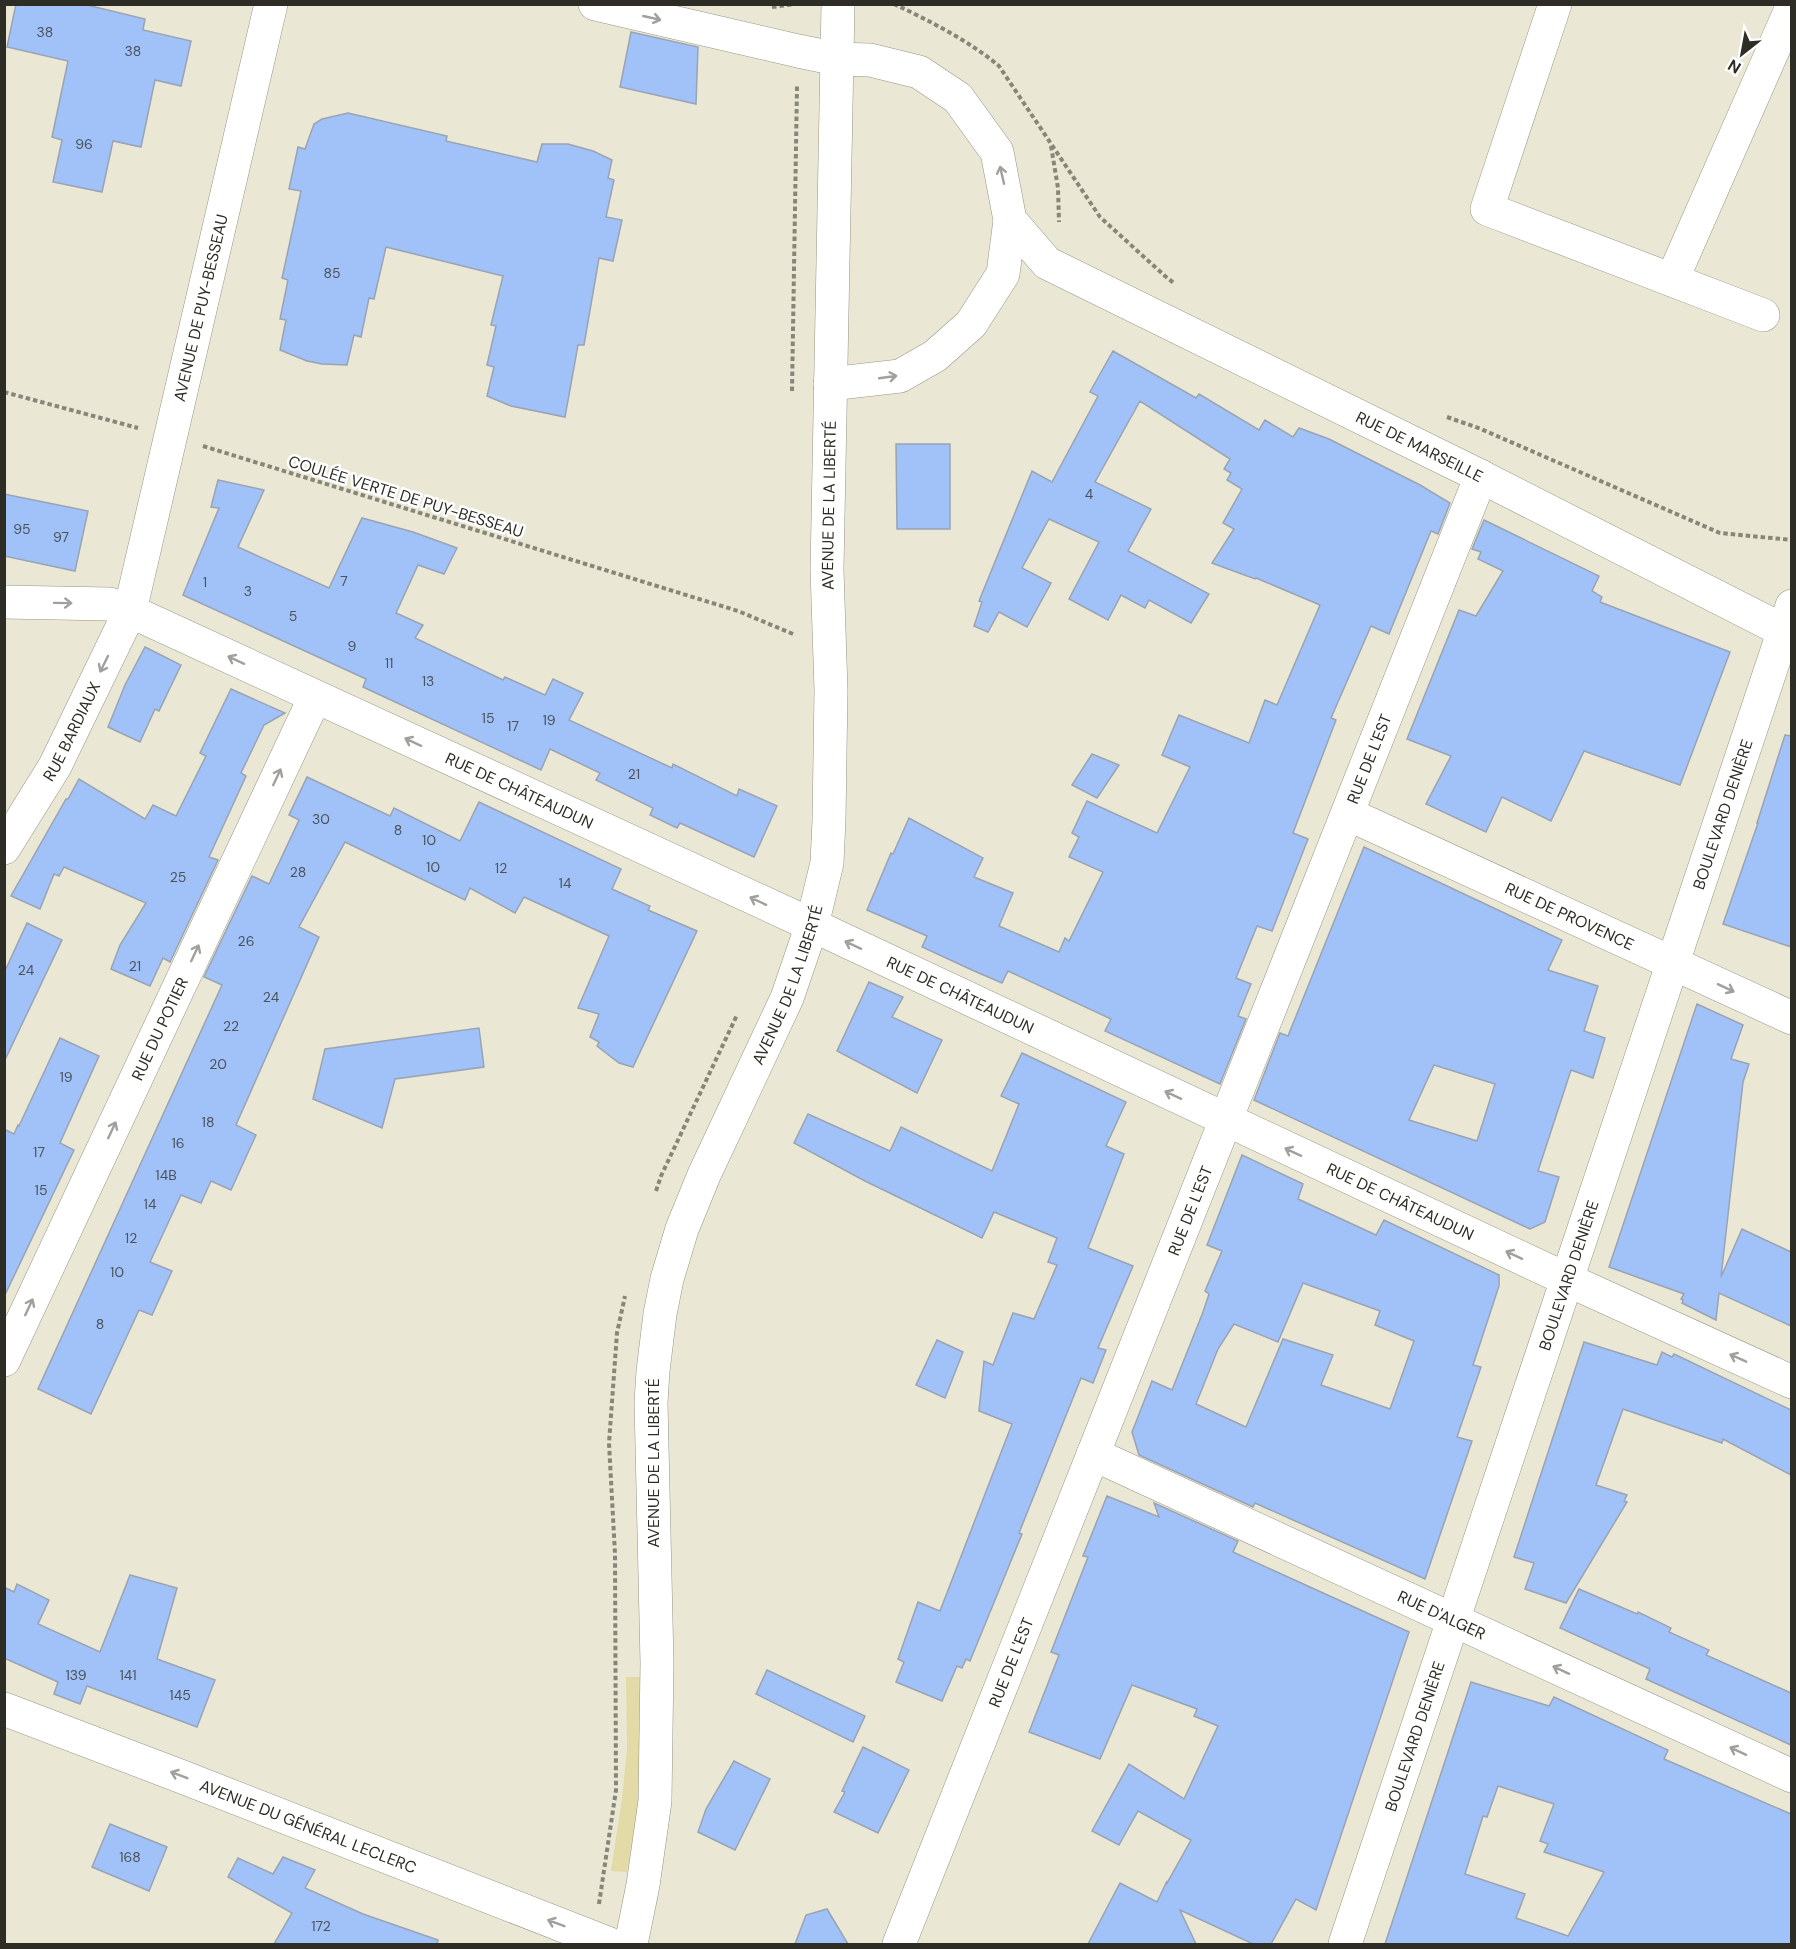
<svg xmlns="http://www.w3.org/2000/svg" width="1796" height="1949" font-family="'DM Sans',sans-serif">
  <rect width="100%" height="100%" fill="#eae8d5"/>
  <path fill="#e2dba7" d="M626 1677H640L639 1800 627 1872 611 1871 622 1798 627 1749Z"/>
  <g fill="#a1c2f8" stroke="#99a3b3" stroke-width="1.5" fill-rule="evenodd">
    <path d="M16 4H83L145 19 143 30 191 41 181 86 155 80 141 147 113 141 102 192 53 182 62 140 52 137 68 61 7 47Z"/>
    <path d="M631 32 698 47 696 104 620 87Z"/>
    <path d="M348 113 447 136 446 141 537 162 542 144H568L593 151 612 160 608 178 614 180 606 217 622 220 613 261 599 258 584 345H578L565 417 511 406 487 396 494 367 487 365 496 326 491 325 503 276 386 247 374 299 369 298 361 337 354 335 347 365 322 364 307 361 280 350 286 320 280 319 288 280 282 278 301 191 289 189 298 147 305 149 314 124 322 119Z"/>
    <path d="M1113 351 1196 398 1199 394 1259 430 1265 420 1293 437 1299 428 1329 439 1420 485 1450 503 1438 534 1431 531 1389 634 1371 626 1331 718 1336 720 1293 833 1308 839 1272 931 1257 926 1236 978 1251 984 1238 1016 1246 1019 1220 1084 1105 1031 1111 1019 1008 971 1002 983 972 970 922 947 927 936 867 910 891 853 893 854 909 818 983 858 974 877 1013 893 999 926 1059 952 1065 938 1069 941 1103 872 1069 857 1079 837 1072 833 1087 801 1157 833 1190 767 1162 755 1179 715 1249 743 1265 700 1277 705 1320 605 1256 578 1255 579 1212 563 1234 529 1223 523 1242 489 1227 480 1231 473 1224 469 1230 459 1140 401 1095 482 1151 509 1128 551 1209 594 1191 623 1149 600 1145 608 1121 595 1108 620 1069 599 1099 542 1049 519 1022 568 1051 583 1027 627 999 612 988 632 974 626 982 602 979 601 1032 471 1052 482 1098 396 1090 392Z"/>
    <path d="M896 444H950V529H897Z"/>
    <path d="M218 480 264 490 238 547 329 588 362 518 413 532 457 548 444 574 418 565 396 613 423 625 415 638 503 680 505 677 545 695 553 679 583 693 569 720 672 768 673 764 737 796 739 789 777 806 754 857 680 823 677 828 650 815 653 808 596 780 600 773 550 749 541 770 363 687 366 679 183 595 219 508 211 507Z"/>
    <path d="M4 494 88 511 75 571 4 556Z"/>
    <path d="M1484 520 1599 576 1592 591 1602 597 1600 602 1730 652 1680 785 1584 751 1551 821 1502 797 1486 832 1426 804 1451 756 1407 739 1459 610 1476 616 1503 571 1478 559 1481 552 1472 549Z"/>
    <path d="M145 647 181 665 159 711 155 709 140 742 108 727 125 685Z"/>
    <path d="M231 689 285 713 264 725 241 773 246 776 209 857 218 860 170 962 163 958 150 986 111 969 120 945 146 903 64 867 59 876 54 874 40 909 11 896 66 799H68L79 779 145 819 153 805 176 816 206 756 200 753Z"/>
    <path d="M1785 735 1791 736V947L1723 924 1758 823H1757Z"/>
    <path d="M1092 754 1119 765 1097 798 1072 785Z"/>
    <path d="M307 777 390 816 394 808 460 841 479 802 621 869 612 889 650 906 648 910 697 931 633 1067 619 1063 597 1046 599 1042 590 1037 599 1014 578 1008 609 936 524 897 515 913 470 888 465 900 345 842 299 927 319 937 236 1125 256 1135 231 1190 211 1181 201 1203 181 1195 150 1262 172 1271 152 1315 139 1310 91 1414 38 1389 222 985 204 977 252 876 269 884 299 820 289 815Z"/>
    <path d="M1364 847 1562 940 1548 970 1598 986 1584 1031 1605 1038 1593 1078 1571 1070 1538 1171 1559 1177 1545 1222 1530 1229 1254 1100 1280 1033 1288 1036ZM1434 1065 1495 1084 1477 1141 1409 1120Z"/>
    <path d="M27 923 62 940 4 1062V973Z"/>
    <path d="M869 982 903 997 892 1017 942 1040 917 1093 837 1051Z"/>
    <path d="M1697 1004 1743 1025 1731 1059 1749 1064 1743 1082 1721 1277 1742 1229 1791 1252V1326L1719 1293 1716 1320 1682 1303 1683 1300 1681 1299 1684 1294 1609 1267Z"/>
    <path d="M479 1028 484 1067 395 1079 382 1128 313 1099 325 1049Z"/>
    <path d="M60 1038 99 1056 60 1143 74 1150 4 1297V1129L14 1134 18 1125 19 1126Z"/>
    <path d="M1022 1053 1126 1102 1106 1146 1124 1154 1088 1248 1133 1266 1098 1348 1106 1350 1093 1383 1081 1378 1019 1533 1022 1534 970 1661 966 1659 962 1668 957 1666 942 1701 896 1682 904 1662 898 1659 918 1602 940 1611 1012 1424 979 1411 984 1361 993 1365 1013 1313 1034 1319 1057 1265 1048 1262 1057 1238 994 1212 982 1238 865 1181 794 1143 808 1114 890 1151 901 1127 992 1171 1019 1104 1001 1096Z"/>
    <path d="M1242 1155 1303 1184 1298 1199 1376 1235 1384 1220 1499 1275V1286L1473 1365 1481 1367 1457 1437 1472 1441 1425 1579 1255 1503 1253 1507 1139 1455 1132 1432 1152 1381 1172 1390 1203 1312 1209 1294 1205 1291 1222 1251 1207 1245ZM1303 1283 1380 1311 1375 1325 1414 1341 1390 1409 1321 1385 1333 1355 1283 1339 1246 1427 1196 1404 1218 1349 1234 1324 1278 1342Z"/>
    <path d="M937 1340 963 1352 945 1398 916 1385Z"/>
    <path d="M1584 1342 1657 1365 1662 1352 1672 1357 1674 1354 1791 1410V1475L1723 1439 1722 1443 1623 1409 1596 1485 1627 1495 1624 1501 1627 1502 1566 1603 1525 1589 1534 1563 1514 1557Z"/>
    <path d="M1107 1496 1159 1517 1154 1503 1238 1541 1233 1552 1409 1632 1316 1910 1296 1899 1271 1944H1253L1180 1910 1196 1944H1088L1120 1883 1157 1902 1167 1881V1883L1191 1840 1138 1811 1119 1845 1092 1831 1129 1764 1184 1799 1218 1726 1194 1716 1197 1709 1132 1685 1100 1759 1029 1732 1059 1655 1051 1652 1088 1557 1083 1556Z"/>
    <path d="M130 1575 177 1588 157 1659 215 1680 197 1727 87 1686 80 1704 54 1694 58 1682 4 1658V1587L14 1592 17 1584 49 1600 38 1624 100 1652Z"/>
    <path d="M1579 1589 1637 1614 1638 1612 1671 1628 1669 1632 1709 1650 1706 1655 1791 1693V1745L1646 1679 1650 1669 1560 1628Z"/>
    <path d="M767 1670 865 1716 853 1742 756 1694Z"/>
    <path d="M1471 1682 1549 1706 1554 1697 1668 1750 1664 1759 1791 1814V1944H1385ZM1498 1786 1554 1804 1540 1841 1548 1844 1544 1852 1604 1872 1568 1936 1516 1918 1525 1894 1465 1874 1483 1816 1487 1817Z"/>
    <path d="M863 1747 909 1770 878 1833 834 1812 845 1792 842 1791Z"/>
    <path d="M734 1761 770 1779 735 1850 698 1832 706 1809Z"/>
    <path d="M110 1824 167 1847 149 1891 92 1867Z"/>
    <path d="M283 1857 315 1870 305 1888 363 1914 438 1940 437 1944H274L292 1913 228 1877 238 1858 273 1874Z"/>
    <path d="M827 1909 848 1944H795L806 1915Z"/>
  </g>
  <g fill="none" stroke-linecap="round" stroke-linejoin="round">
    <defs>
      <g id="minor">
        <path d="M595 4 798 51 837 59 870 60 919 72 958 98 997 152 1010 220 1003 274 971 324 935 356 900 376 830 384"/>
        <path d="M1555 4 1487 209 1763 315"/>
        <path id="s1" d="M1010 220 1047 263 1466 469 1792 635"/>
        <path d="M1672 280 1792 7"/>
        <path id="s2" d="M4 602 109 604 130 611 812 925 1581 1286 1792 1382"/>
        <path id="s3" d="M1348 814 1792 1018"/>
        <path id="s4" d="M4 848 55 766 130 611 271 4"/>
        <path id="s5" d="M4 1360 315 697"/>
        <path id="s6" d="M1093 1454 1792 1776"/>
        <path id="s7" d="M4 1709 185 1778 610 1944"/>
        <path id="s8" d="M631 1944 643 1885 655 1801 657 1663 651 1402 653 1371 660 1314 667 1279 682 1229 704 1175 787 998 812 925 827 863 829 820 831 690 827 570 838 4"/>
        <path id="s9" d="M899 1944 1481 476"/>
        <path id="s10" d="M1345 1944 1792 606"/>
      </g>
    </defs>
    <use href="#minor" stroke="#979584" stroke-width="34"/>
    <g stroke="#878679" stroke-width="4" stroke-dasharray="4.5 3" stroke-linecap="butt">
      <path d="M894 4C928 20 971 42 999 66L1100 217 1165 276 1175 284"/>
      <path d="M772 7 795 4"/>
      <path d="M1051 146 1058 188 1059 222"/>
      <path d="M792 391 797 86"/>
      <path d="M4 392 138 428"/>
      <path d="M1447 417 1481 429 1720 533 1792 540"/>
      <path d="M203 446 738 611 793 634"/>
      <path d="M656 1191 661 1176 737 1015"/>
      <path d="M599 1904 616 1790 615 1554 609 1443 617 1333 625 1296"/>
    </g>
    <use href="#minor" stroke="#fff" stroke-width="33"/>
  </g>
  <defs><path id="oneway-shaft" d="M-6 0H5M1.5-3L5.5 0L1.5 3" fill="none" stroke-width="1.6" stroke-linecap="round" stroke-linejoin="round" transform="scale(1.5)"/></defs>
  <g stroke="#a0a09d">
    <use href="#oneway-shaft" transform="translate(652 18) rotate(13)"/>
    <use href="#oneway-shaft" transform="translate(1002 175) rotate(-103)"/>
    <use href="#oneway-shaft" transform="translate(888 377) rotate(-8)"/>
    <use href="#oneway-shaft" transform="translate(63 603) rotate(1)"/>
    <use href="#oneway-shaft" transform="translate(236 660) rotate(-155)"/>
    <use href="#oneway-shaft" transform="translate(104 664) rotate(116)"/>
    <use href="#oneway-shaft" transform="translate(413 742) rotate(-155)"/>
    <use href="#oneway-shaft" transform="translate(277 777) rotate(-65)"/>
    <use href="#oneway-shaft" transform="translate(758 901) rotate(-155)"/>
    <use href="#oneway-shaft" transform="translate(853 945) rotate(-155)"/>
    <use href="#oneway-shaft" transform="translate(195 953) rotate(-65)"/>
    <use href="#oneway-shaft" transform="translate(1726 988) rotate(25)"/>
    <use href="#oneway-shaft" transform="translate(1173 1095) rotate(-155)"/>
    <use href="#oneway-shaft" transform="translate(112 1130) rotate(-65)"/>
    <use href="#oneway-shaft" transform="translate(1293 1152) rotate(-155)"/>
    <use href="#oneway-shaft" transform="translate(1514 1255) rotate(-155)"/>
    <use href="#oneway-shaft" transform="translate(29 1307) rotate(-65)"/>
    <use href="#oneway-shaft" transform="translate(1738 1358) rotate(-156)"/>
    <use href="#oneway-shaft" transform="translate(1561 1670) rotate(-155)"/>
    <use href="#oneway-shaft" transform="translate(1738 1751) rotate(-155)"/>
    <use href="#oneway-shaft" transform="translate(179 1775) rotate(-159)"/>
    <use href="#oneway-shaft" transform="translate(556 1923) rotate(-159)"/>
  </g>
  <g text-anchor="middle" stroke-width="5" stroke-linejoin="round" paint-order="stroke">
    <g font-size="14" fill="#4a525a">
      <text x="45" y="37">38</text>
      <text x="133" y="56">38</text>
      <text x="84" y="149">96</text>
      <text x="332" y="278">85</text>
      <text x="1089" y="499">4</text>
      <text x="22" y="534">95</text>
      <text x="61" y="542">97</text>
      <text x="344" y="586">7</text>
      <text x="205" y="587">1</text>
      <text x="248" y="596">3</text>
      <text x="293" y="621">5</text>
      <text x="352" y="651">9</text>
      <text x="389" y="668">11</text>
      <text x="428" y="686">13</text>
      <text x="488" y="723">15</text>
      <text x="549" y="725">19</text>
      <text x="513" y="731">17</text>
      <text x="634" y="779">21</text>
      <text x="321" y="824">30</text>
      <text x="398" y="835">8</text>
      <text x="429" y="845">10</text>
      <text x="433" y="872">10</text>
      <text x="501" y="873">12</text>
      <text x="298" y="877">28</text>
      <text x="178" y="882">25</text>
      <text x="565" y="888">14</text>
      <text x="246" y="946">26</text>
      <text x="135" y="971">21</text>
      <text x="26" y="975">24</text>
      <text x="271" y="1002">24</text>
      <text x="231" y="1031">22</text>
      <text x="218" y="1069">20</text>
      <text x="66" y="1082">19</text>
      <text x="208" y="1127">18</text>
      <text x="178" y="1148">16</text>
      <text x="39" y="1157">17</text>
      <text x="166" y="1180">14B</text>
      <text x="41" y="1195">15</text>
      <text x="150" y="1209">14</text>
      <text x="131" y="1243">12</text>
      <text x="117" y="1277">10</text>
      <text x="100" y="1329">8</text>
      <text x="76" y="1680">139</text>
      <text x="128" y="1680">141</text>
      <text x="180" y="1700">145</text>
      <text x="130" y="1862">168</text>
      <text x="321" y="1931">172</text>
    </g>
    <g font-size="16" fill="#2d2d25" stroke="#fff">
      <text dy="6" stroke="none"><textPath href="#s4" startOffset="580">AVENUE DE PUY-BESSEAU</textPath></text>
      <text dy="6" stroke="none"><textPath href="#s1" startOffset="472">RUE DE MARSEILLE</textPath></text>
      <text transform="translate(406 496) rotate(17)" y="6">COULÉE VERTE DE PUY-BESSEAU</text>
      <text dy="6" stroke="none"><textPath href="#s8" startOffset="1473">AVENUE DE LA LIBERTÉ</textPath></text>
      <text dy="6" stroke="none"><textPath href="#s4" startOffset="135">RUE BARDIAUX</textPath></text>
      <text dy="6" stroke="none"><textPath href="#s9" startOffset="1275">RUE DE L'EST</textPath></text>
      <text dy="6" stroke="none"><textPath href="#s2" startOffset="556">RUE DE CHÂTEAUDUN</textPath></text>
      <text dy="6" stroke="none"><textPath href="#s10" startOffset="1191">BOULEVARD DENIÈRE</textPath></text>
      <text dy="6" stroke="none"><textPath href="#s3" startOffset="244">RUE DE PROVENCE</textPath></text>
      <text dy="6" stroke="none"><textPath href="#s8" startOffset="987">AVENUE DE LA LIBERTÉ</textPath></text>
      <text dy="6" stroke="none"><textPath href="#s2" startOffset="1042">RUE DE CHÂTEAUDUN</textPath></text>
      <text dy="6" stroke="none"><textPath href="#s5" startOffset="366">RUE DU POTIER</textPath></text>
      <text dy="6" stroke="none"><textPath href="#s2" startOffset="1528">RUE DE CHÂTEAUDUN</textPath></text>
      <text dy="6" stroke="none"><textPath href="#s9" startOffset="789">RUE DE L'EST</textPath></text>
      <text dy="6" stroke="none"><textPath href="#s10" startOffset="705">BOULEVARD DENIÈRE</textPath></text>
      <text transform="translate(653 1463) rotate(-90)" y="6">AVENUE DE LA LIBERTÉ</text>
      <text dy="6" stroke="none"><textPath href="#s6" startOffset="384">RUE D'ALGER</textPath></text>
      <text dy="6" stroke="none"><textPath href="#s9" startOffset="303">RUE DE L'EST</textPath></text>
      <text dy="6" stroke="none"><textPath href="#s10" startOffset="219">BOULEVARD DENIÈRE</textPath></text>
      <text dy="6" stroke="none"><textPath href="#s7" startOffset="326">AVENUE DU GÉNÉRAL LECLERC</textPath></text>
    </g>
  </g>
  <rect width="1796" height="1949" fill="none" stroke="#2d2d25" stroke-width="12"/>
  <g transform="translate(1742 54) rotate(211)" stroke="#ffffff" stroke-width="4.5" paint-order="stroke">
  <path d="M0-4.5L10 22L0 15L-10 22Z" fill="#2d2d25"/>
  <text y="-9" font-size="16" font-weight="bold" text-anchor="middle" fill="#2d2d25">N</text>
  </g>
</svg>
